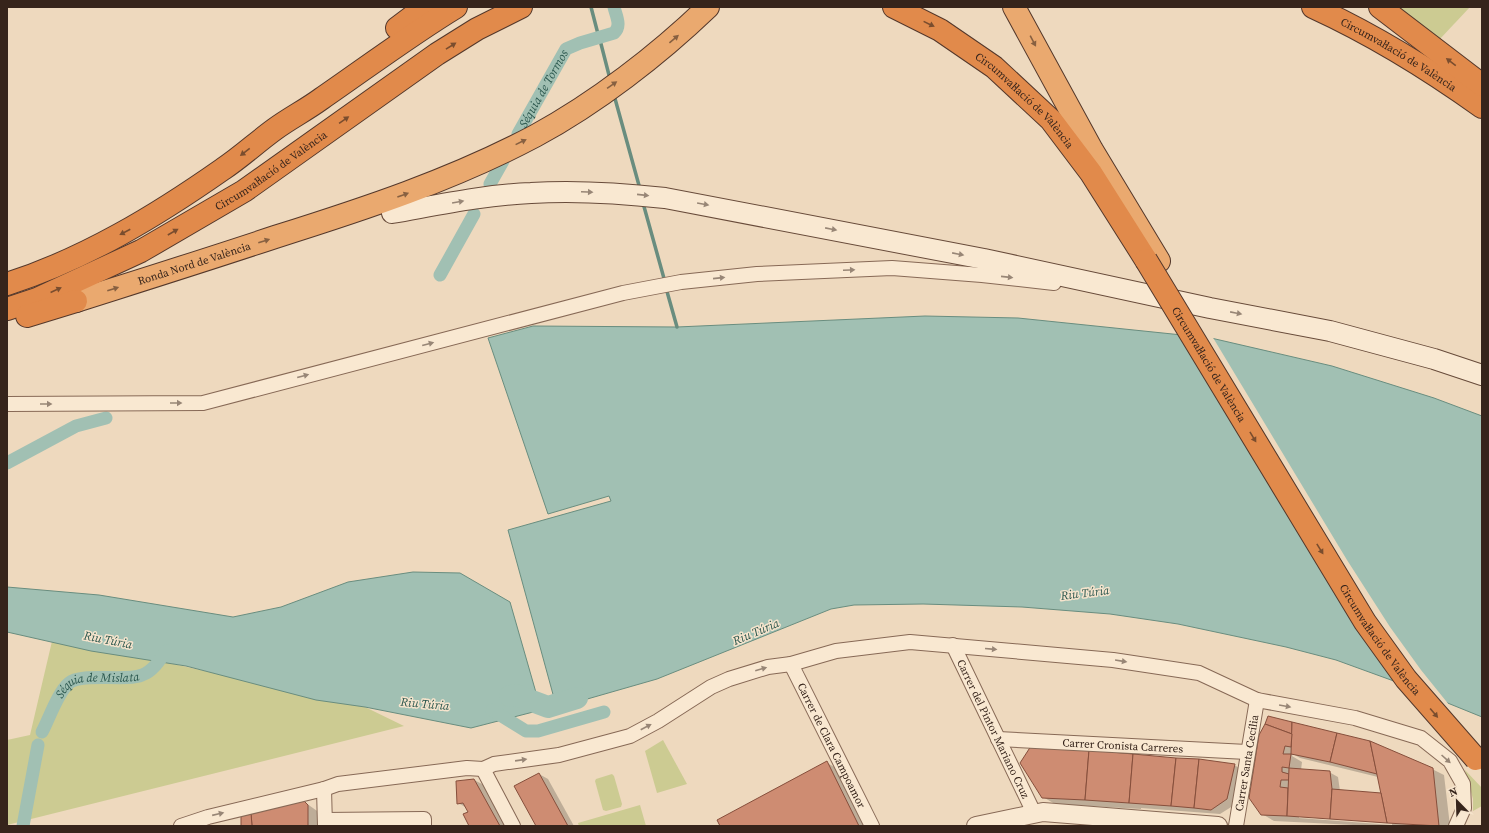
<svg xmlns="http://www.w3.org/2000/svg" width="1489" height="833" font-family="'Source Serif 4',serif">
  <rect width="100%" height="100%" fill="#eed9be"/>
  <g fill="#cccb92">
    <path d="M1397 7H1470L1439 40Z"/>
    <path d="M53 637 365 707 404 726 7 825V740L30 735Z"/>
    <path d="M663 740 687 784 657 793 645 751Z"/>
    <path d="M1465 770 1482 788V806L1473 811V799Z"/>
    <path d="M612 774 614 776 622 804 621 807 606 811 603 810 595 781 596 779Z"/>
    <path d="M640 805 646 826H579L578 823Z"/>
  </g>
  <g fill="#a1c0b3" stroke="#698d7f">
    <path d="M925 316 1018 318 1211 338 1332 366 1434 398 1482 416V717L1391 680 1336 660 1286 647 1178 624 1110 614 1022 607 923 604 854 605 831 609 657 679 549 710 547 704 558 700 557 697 554 698 508 530 611 501 609 496 548 514 488 338 533 326 677 327Z"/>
    <path d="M413 572 460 573 510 602 541 710 471 728 365 707 316 700 186 666 91 651 7 632V587L99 595 233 617 281 607 348 582Z"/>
  </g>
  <path fill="#eed9be" d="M1177 333 1212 336 1347 560 1390 627 1421 670 1450 706 1397 684 1364 638 1322 572Z"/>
  <g fill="#0003" fill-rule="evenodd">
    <path d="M1260 735 1432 769 1444 775 1450 826H1373L1274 821 1262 814ZM1293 754 1300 758 1378 777 1382 794 1340 791 1338 777 1329 772 1301 770 1302 762 1292 756ZM1299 816 1392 823V825L1299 818Z"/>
    <path d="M827 763 838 769 866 826H721Z"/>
    <path d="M1234 765 1243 770 1236 804 1220 814 1141 808V809L1055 804 1043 797Z"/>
    <path d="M539 774 548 779 574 826H537Z"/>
    <path d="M474 780 486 786 507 826H471L469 813 467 808 458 803Z"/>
    <path d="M303 801 320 813 319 826H242Z"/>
  </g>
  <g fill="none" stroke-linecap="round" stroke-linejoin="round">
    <g stroke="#698d7f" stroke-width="3.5">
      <path d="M591 7 598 34"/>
      <path d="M600 40 610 79"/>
      <path d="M614 95 640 189"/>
      <path d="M643 203 665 282"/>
      <path d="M666 288 677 327"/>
    </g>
    <g stroke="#a1c0b3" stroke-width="13">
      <path id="s1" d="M518 134 566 49 580 43 614 33C622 26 616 16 614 7"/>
      <path d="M490 184 503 161"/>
      <path d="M440 275 474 214"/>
      <path d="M7 463 76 426 106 418"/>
      <path d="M492 710 526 731H538L604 712"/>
      <path id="s2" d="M42 732C49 719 58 692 69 683 81 672 125 682 142 675 153 671 160 660 166 651"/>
      <path d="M23 826 38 745"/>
    </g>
    <path stroke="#a1c0b3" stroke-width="22" d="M510 696 516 695 548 707 577 698"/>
  </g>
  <g fill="#ce8c72" stroke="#864f3c">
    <path d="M1268 716 1292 722V734L1265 724Z"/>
    <path d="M1292 722 1337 733 1330 762 1291 754Z"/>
    <path d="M1265 724 1292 734 1291 747 1285 746 1283 754H1291L1289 768 1282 767V772L1289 774V780H1281L1280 787 1288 788 1287 816 1261 815 1249 798 1259 735Z"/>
    <path d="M1337 733 1370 741 1377 774 1330 762Z"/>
    <path d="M1370 741 1433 768 1439 826 1387 823Z"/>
    <path d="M1031 746 1089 750 1085 800 1042 798 1020 763Z"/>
    <path d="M1089 750 1133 754 1129 803 1085 800Z"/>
    <path d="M1133 754 1176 758 1171 806 1129 803Z"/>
    <path d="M1176 758 1199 759 1194 808 1171 806Z"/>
    <path d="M1199 759 1235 764 1227 799 1211 810 1194 808Z"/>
    <path d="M827 761 859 826H720L717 820Z"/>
    <path d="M1289 768 1330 771 1332 789 1330 819 1287 816Z"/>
    <path d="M539 773 568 826H536L514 786Z"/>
    <path d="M474 779 500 826H469L463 814 468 812 463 803 457 804 456 781Z"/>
    <path d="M1332 789 1381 793 1387 823 1330 819Z"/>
    <path d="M303 800 308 805V826H252L251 813Z"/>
    <path d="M251 813 252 826H241V816Z"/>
  </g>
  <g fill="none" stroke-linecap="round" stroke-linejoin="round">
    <defs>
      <g id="minor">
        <path d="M7 404 203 403 623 293 681 282 757 274 892 268 982 275 1054 283"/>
        <path id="s3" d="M953 645 1034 813"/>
        <path id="s4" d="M791 664 872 826"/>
        <path id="s5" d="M998 739 1247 752"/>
        <path d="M483 769 513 826"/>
        <path d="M324 789 325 826"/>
        <path d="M325 820 424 819V826"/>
        <path d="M181 826 208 817 324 789 338 784 467 768 483 769 494 764 559 755 630 736 658 721 711 687 729 679 768 667 791 664 836 651 910 642 1113 660 1199 673 1257 700 1355 718 1421 738 1450 761 1463 784 1464 808 1456 826"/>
        <path id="s6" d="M1236 826 1257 700"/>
      </g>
      <path id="tertiary" d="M976 826 1043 812 1218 826"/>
      <path id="secondary" d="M392 213C438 205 484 195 531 193 576 190 620 193 665 198L984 259 1210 308 1330 331 1434 359 1482 375"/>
      <g id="trunk">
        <path d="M1014 7 1092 150 1159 261"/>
        <path id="s7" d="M76 301C142 280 209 259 275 237 364 209 452 180 535 136 596 103 658 55 708 7"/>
      </g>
      <g id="motorway">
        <path id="s8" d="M894 7 940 30 994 67 1051 120 1091 173 1146 260"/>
        <path id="s9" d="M1313 7C1372 34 1429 69 1482 107"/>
        <path d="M1380 7 1482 85"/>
        <path d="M397 28 425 7"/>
        <path d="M7 284C85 259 156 216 223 169 241 157 257 142 275 129 290 118 306 110 321 99 366 68 410 35 456 7"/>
        <path id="s10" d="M7 309 37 299 141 251 244 191 437 54 477 29 521 7"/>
        <path d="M27 316 76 301"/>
      </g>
    </defs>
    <use href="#minor" stroke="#876956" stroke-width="16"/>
    <use href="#tertiary" stroke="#876956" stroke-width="20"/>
    <use href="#secondary" stroke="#684b3a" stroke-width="22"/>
    <use href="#trunk" stroke="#54382b" stroke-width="24"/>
    <use href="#motorway" stroke="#54382b" stroke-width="24"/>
    <use href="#minor" stroke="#f9e8d1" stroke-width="14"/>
    <use href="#tertiary" stroke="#f9e8d1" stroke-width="18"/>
    <use href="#secondary" stroke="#f9e8d1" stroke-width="20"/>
    <use href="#trunk" stroke="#eaa96f" stroke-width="22"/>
    <use href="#motorway" stroke="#e18a4b" stroke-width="22"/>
    <defs>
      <g id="motorway-bridge">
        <path id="s11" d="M1146 260 1365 622 1406 679 1476 759"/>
      </g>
    </defs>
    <use href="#motorway-bridge" stroke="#54382b" stroke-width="24" stroke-linecap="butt"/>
    <use href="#motorway-bridge" stroke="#e18a4b" stroke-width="22"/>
  </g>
  <defs><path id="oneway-solid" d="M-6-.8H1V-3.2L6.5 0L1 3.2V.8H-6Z"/></defs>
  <g fill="#7a4d2e">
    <use href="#oneway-solid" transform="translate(929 24) rotate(26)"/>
    <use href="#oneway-solid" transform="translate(451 46) rotate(-32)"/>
    <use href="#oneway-solid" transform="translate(1451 62) rotate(-143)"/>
    <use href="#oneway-solid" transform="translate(344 120) rotate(-35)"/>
    <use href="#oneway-solid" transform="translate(245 152) rotate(142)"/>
    <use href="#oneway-solid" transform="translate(125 232) rotate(152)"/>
    <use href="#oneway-solid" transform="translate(173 232) rotate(-30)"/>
    <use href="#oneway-solid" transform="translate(56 290) rotate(-25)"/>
    <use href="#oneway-solid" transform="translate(1253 437) rotate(59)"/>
    <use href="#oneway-solid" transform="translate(1320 549) rotate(58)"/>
    <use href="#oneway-solid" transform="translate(1434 713) rotate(50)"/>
  </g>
  <g fill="#876041">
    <use href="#oneway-solid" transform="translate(674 39) rotate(-40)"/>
    <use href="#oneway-solid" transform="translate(1033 41) rotate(62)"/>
    <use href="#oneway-solid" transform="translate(612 85) rotate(-35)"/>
    <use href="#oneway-solid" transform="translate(521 142) rotate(-26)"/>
    <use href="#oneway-solid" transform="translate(403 195) rotate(-20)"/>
    <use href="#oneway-solid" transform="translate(264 241) rotate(-18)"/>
    <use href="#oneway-solid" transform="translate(113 289) rotate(-18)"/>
  </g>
  <g fill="#988676">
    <use href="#oneway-solid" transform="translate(587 192) rotate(2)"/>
    <use href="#oneway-solid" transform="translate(643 195) rotate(6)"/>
    <use href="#oneway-solid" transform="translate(458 202) rotate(-10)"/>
    <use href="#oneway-solid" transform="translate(703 204) rotate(10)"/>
    <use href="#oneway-solid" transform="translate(831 229) rotate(11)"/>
    <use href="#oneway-solid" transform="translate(958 254) rotate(11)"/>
    <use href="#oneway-solid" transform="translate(849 270) rotate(-2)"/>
    <use href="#oneway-solid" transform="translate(1007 277) rotate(6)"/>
    <use href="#oneway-solid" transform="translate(719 278) rotate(-6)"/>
    <use href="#oneway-solid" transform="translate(1236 313) rotate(11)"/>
    <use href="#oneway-solid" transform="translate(428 344) rotate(-15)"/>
    <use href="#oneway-solid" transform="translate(303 376) rotate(-15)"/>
    <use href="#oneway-solid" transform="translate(176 403)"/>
    <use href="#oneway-solid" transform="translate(46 404)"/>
    <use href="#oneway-solid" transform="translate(991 649) rotate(5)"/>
    <use href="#oneway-solid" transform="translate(1121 661) rotate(9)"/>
    <use href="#oneway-solid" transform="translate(761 669) rotate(-16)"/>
    <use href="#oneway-solid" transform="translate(1285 706) rotate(10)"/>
    <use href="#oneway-solid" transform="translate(646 727) rotate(-28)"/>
    <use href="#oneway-solid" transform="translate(1446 759) rotate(42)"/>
    <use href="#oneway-solid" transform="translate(521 760) rotate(-8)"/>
    <use href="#oneway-solid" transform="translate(218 814) rotate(-13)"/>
  </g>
  <g text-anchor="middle" stroke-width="3" stroke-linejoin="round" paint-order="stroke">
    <g font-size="11" fill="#36241b" stroke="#f6e4cd">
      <text dy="4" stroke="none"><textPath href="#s9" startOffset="98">Circumval·lació de València</textPath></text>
      <text dy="4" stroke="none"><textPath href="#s8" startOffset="162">Circumval·lació de València</textPath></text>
      <text dy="4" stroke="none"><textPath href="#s10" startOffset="299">Circumval·lació de València</textPath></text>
      <text dy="4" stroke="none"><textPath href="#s7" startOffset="124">Ronda Nord de València</textPath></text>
      <text dy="4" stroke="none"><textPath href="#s11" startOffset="122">Circumval·lació de València</textPath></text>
      <text dy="4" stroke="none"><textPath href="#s11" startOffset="446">Circumval·lació de València</textPath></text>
      <text dy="4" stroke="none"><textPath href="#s3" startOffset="93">Carrer del Pintor Mariano Cruz</textPath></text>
      <text dy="4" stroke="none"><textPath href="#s4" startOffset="91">Carrer de Clara Campoamor</textPath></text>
      <text dy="4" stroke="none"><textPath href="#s5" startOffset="125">Carrer Cronista Carreres</textPath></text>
      <text dy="4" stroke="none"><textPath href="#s6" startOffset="64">Carrer Santa Cecília</textPath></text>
    </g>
    <g font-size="12" font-style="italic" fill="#2a564d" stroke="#f6e4cd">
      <text dy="4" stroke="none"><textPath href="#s1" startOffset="52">Séquia de Tormos</textPath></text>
      <text transform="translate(1085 593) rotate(-7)" y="4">Riu Túria</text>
      <text transform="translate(756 632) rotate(-23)" y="4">Riu Túria</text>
      <text transform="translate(108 640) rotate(11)" y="4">Riu Túria</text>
      <text dy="4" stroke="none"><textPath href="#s2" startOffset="83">Séquia de Mislata</textPath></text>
      <text transform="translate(425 704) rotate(5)" y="4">Riu Túria</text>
    </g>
  </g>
  <rect width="1489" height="833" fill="none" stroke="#36241b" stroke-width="16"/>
  <g transform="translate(1457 801) rotate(337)" stroke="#f6e4cd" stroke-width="3" paint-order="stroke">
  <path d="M0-3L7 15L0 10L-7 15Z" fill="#36241b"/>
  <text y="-6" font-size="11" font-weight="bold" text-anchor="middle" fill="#36241b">N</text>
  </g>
</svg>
